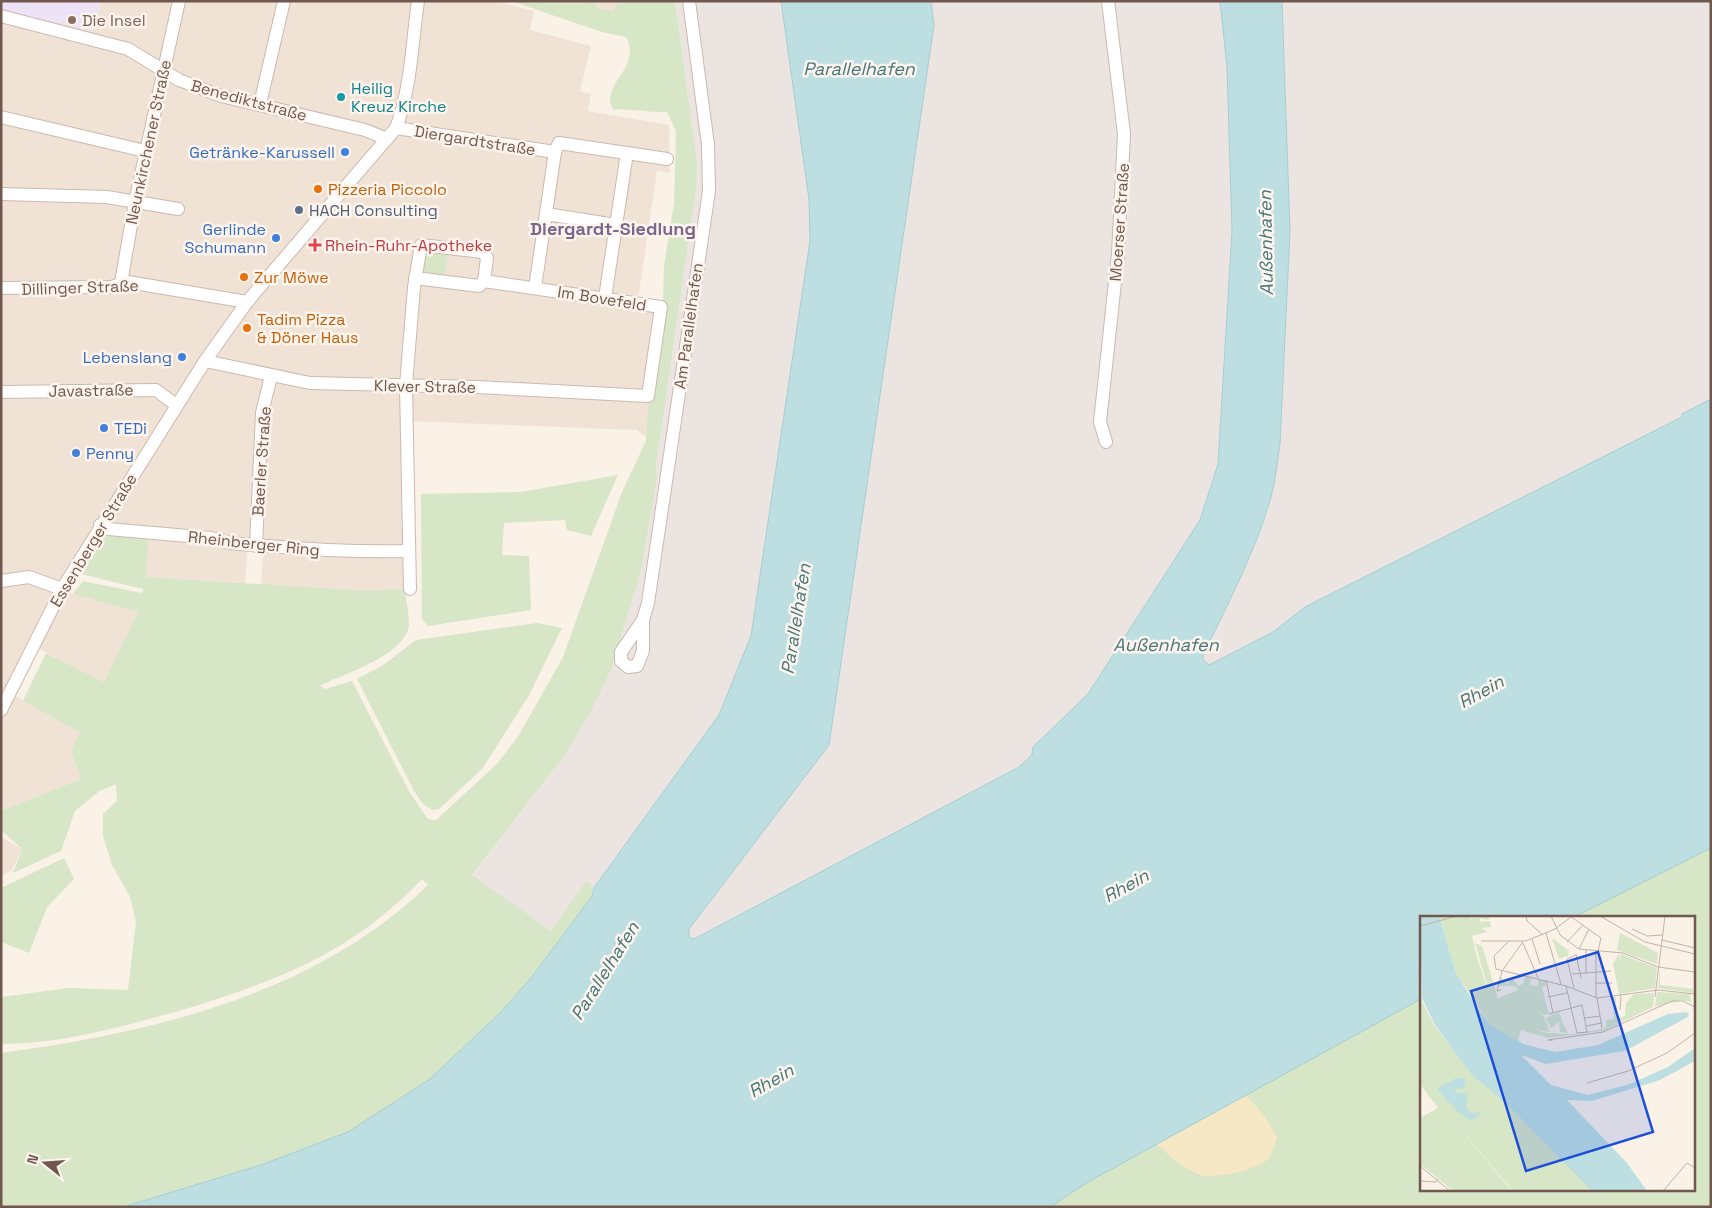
<svg xmlns="http://www.w3.org/2000/svg" width="1712" height="1208" font-family="'Space Grotesk',sans-serif">
  <rect width="100%" height="100%" fill="#faf1e7"/>
  <g fill="#f1e2d6">
    <path d="M1 1H495L534 11 530 30 591 46 580 91 591 94 588 111 669 125 670 173 657 171 638 299 666 307 646 437 637 430 406 421 410 589 367 591 261 585 264 546H248L245 583 145 577 148 532 100 525 62 588 73 594 138 612 104 682 33 646 10 693 80 732 71 751 81 779 1 811Z"/>
    <path d="M559 1H652L656 26Z"/>
    <path d="M1 837 22 849 12 870 1 876Z"/>
  </g>
  <g fill="#ebe4e0">
    <path d="M675 1H781L809 199 810 241 751 636 719 715 593 889 585 884 551 932 472 876 565 755 591 711 611 670 641 571 657 479 656 465 697 163Z"/>
    <path d="M931 1H1220L1227 66 1232 231 1218 464 1200 520 1088 694 1033 747 1032 755 1019 767 694 939 689 937V929L934 25Z"/>
    <path d="M1282 1H1711V399L1682 414V417L1305 607 1273 632 1209 665 1203 660V655L1257 538 1270 503 1280 444 1290 231Z"/>
  </g>
  <path fill="#eee3f6" d="M3 1H101L94 31 1 10Z"/>
  <g fill="#d6e6c7">
    <path d="M511 1 580 3 592 1 599 9 613 11 619 1H675L697 163 696 187 656 465 657 479 641 571 611 670 591 711 565 755 472 875 551 931 585 883 589 882 594 895 531 978 502 1011 430 1079 348 1132 261 1165 123 1207H1V1053C152 1033 316 994 428 885L422 879C391 912 351 942 310 962 257 988 199 1006 142 1021 96 1033 49 1044 1 1044V997L69 988 128 990 136 922 130 897 112 865 103 836V814L117 801 116 784 98 792 75 811 61 851 13 873 22 849 1 830V811L81 779 71 751 80 732 23 701 46 653 104 682 138 612 73 594 83 581 142 593 143 589 81 574 105 535 148 538 146 577 367 591 405 589C406 600 409 613 409 624 407 655 343 674 320 686L325 689 352 681 410 793 427 818 435 821 497 764 519 735 563 657 622 492 646 441 648 411 666 307 663 302 664 266 674 203 676 131 667 112C648 113 632 108 613 110 612 107 610 102 610 99 612 76 640 65 626 37L602 32Z"/>
    <path d="M427 250 448 255 444 276 422 271Z"/>
    <path d="M618 475 591 536 567 530 565 520 504 523 502 555 529 556 531 610 428 626 422 619 421 494 521 492Z"/>
    <path d="M537 623 562 628 528 697 482 769 439 809 432 810 423 804 414 791 357 679 382 666 416 640Z"/>
    <path d="M1711 841V1207H1035L1421 986V1189H1693V917H1560Z"/>
    <path d="M64 858 74 879 47 907 29 953 1 942V888Z"/>
  </g>
  <path fill="#f6e7c5" d="M1246 1095 1264 1115 1277 1137C1275 1143 1272 1154 1268 1159 1259 1169 1214 1180 1201 1175 1183 1169 1170 1156 1156 1144Z"/>
  <path fill="#bddfe1" stroke="#a5ced2" d="M781 1H931L934 25 829 745 689 929V937L694 939 1019 767 1032 755 1033 747 1088 694 1200 520 1218 464 1232 231 1227 66 1220 1H1282L1290 231 1280 444C1277 464 1275 485 1269 504 1253 556 1227 606 1203 655V660L1209 665 1273 632 1305 607 1682 417V414L1711 399V848L1574 917H1421V999L1088 1182 1050 1207H123L261 1165 348 1132 430 1079 502 1011 531 978 593 895V889L719 715 751 636 810 241 809 199Z"/>
  <g fill="none" stroke-linecap="round" stroke-linejoin="round">
    <defs>
      <g id="minor">
        <path d="M1 16 128 49 179 80 221 96 365 130 387 139"/>
        <path d="M260 104 284 1"/>
        <path d="M1 117 145 151"/>
        <path d="M396 128 555 152 559 143 667 159"/>
        <path d="M1 194 107 197 178 209"/>
        <path d="M546 214 616 225"/>
        <path d="M121 283 135 202 179 1"/>
        <path d="M1 288 111 287 128 282 247 302"/>
        <path d="M535 288 555 152"/>
        <path d="M605 298 627 153"/>
        <path d="M205 361 310 383 477 387 648 396 661 307 484 281 479 286 415 278"/>
        <path d="M1 392 156 390 176 405"/>
        <path d="M1106 442 1100 422 1118 254 1124 134 1108 1"/>
        <path d="M100 525 108 529 211 538C230 545 248 544 267 546 315 550 361 552 409 551"/>
        <path d="M256 546 262 413 271 376"/>
        <path d="M1 581 29 577 62 589"/>
        <path d="M410 589 406 385 414 287 421 245 483 252 487 258 484 281"/>
        <path d="M643 620 621 652V661L628 667 637 666 643 651V620L648 603 709 191 708 145 689 1"/>
        <path d="M1 710 62 589 205 361 247 302 396 128C411 89 412 43 418 1"/>
      </g>
    </defs>
    <use href="#minor" stroke="#cbb9ae" stroke-width="14"/>
    <use href="#minor" stroke="#fff" stroke-width="12"/>
  </g>
  <circle fill="#8d6e63" stroke="#fdf5ed" stroke-width="2" cx="72" cy="20" r="5"/>
  <circle fill="#0f9aa8" stroke="#fdf5ed" stroke-width="2" cx="341" cy="97" r="5"/>
  <g fill="#3f7fe0" stroke="#fdf5ed" stroke-width="2">
    <circle cx="345" cy="152" r="5"/>
    <circle cx="276" cy="238" r="5"/>
    <circle cx="182" cy="357" r="5"/>
    <circle cx="104" cy="428" r="5"/>
    <circle cx="76" cy="453" r="5"/>
  </g>
  <g fill="#e8710a" stroke="#fdf5ed" stroke-width="2">
    <circle cx="318" cy="189" r="5"/>
    <circle cx="244" cy="277" r="5"/>
    <circle cx="247" cy="328" r="5"/>
  </g>
  <circle fill="#5c6f8a" stroke="#fdf5ed" stroke-width="2" cx="299" cy="210" r="5"/>
  <path fill="#e0444e" stroke="#fdf5ed" stroke-width="2" d="M312.5 237.5h5v5h5v5h-5v5h-5v-5h-5v-5h5z"/>
  <g text-anchor="middle" stroke-width="5" stroke-linejoin="round" paint-order="stroke">
    <g font-size="16" fill="#785e54" stroke="#fdf5ed" text-anchor="start">
      <text x="82" y="26">Die Insel</text>
    </g>
    <g font-size="16" fill="#0d838f" stroke="#fdf5ed" text-anchor="start">
      <text x="351" y="94">Heilig<tspan x="351" dy="18">Kreuz Kirche</tspan></text>
    </g>
    <g font-size="16" fill="#71584e" stroke="#fdf5ed">
      <text transform="translate(249 100) rotate(15)" y="6">Benediktstraße</text>
      <text transform="translate(475 140) rotate(9)" y="6">Diergardtstraße</text>
      <text transform="translate(148 142) rotate(-78)" y="6">Neunkirchener Straße</text>
      <text transform="translate(1119 222) rotate(-86)" y="6">Moerser Straße</text>
      <text transform="translate(80 287) rotate(-2)" y="6">Dillinger Straße</text>
      <text transform="translate(602 298) rotate(9)" y="6">Im Bovefeld</text>
      <text transform="translate(688 326) rotate(-82)" y="6">Am Parallelhafen</text>
      <text transform="translate(425 386) rotate(1)" y="6">Klever Straße</text>
      <text transform="translate(91 390) rotate(-1)" y="6">Javastraße</text>
      <text transform="translate(261 461) rotate(-86)" y="6">Baerler Straße</text>
      <text transform="translate(93 540) rotate(-59)" y="6">Essenberger Straße</text>
      <text transform="translate(254 543) rotate(6)" y="6">Rheinberger Ring</text>
    </g>
    <g font-size="16" fill="#366cbe" stroke="#fdf5ed" text-anchor="end">
      <text x="335" y="158">Getränke-Karussell</text>
      <text x="266" y="235">Gerlinde<tspan x="266" dy="18">Schumann</tspan></text>
      <text x="172" y="363">Lebenslang</text>
      <text x="114" y="434" text-anchor="start">TEDi</text>
      <text x="86" y="459" text-anchor="start">Penny</text>
    </g>
    <g font-size="16" fill="#c56008" stroke="#fdf5ed" text-anchor="start">
      <text x="328" y="195">Pizzeria Piccolo</text>
      <text x="254" y="283">Zur Möwe</text>
      <text x="257" y="325">Tadim Pizza<tspan x="257" dy="18">&amp; Döner Haus</tspan></text>
    </g>
    <g font-size="16" fill="#4e5e75" stroke="#fdf5ed" text-anchor="start">
      <text x="309" y="216">HACH Consulting</text>
    </g>
    <g font-size="16" fill="#be3a42" stroke="#fdf5ed" text-anchor="start">
      <text x="325" y="251">Rhein-Ruhr-Apotheke</text>
    </g>
    <g font-size="18" font-style="italic" fill="#47777b" stroke="#fdf5ed">
      <text x="859" y="75">Parallelhafen</text>
      <text transform="translate(1266 243) rotate(-91)" y="6">Außenhafen</text>
      <text transform="translate(796 619) rotate(-81)" y="6">Parallelhafen</text>
      <text x="1166" y="651">Außenhafen</text>
      <text transform="translate(1481 692) rotate(-29)" y="6">Rhein</text>
      <text transform="translate(1126 886) rotate(-29)" y="6">Rhein</text>
      <text transform="translate(605 971) rotate(-58)" y="6">Parallelhafen</text>
      <text transform="translate(771 1081) rotate(-30)" y="6">Rhein</text>
    </g>
    <g font-size="18" font-weight="bold" fill="#7c668c" stroke="#fdf5ed">
      <text x="613" y="235">Diergardt-Siedlung</text>
    </g>
  </g>
  <g transform="translate(1420 916)">
    <rect width="275" height="275" fill="#faf1e7"/>
    <path d="M19 0H50L52 9 51 2 68 0 69 4 60 2 61 9V6L70 5 71 11 62 12 67 16 52 20 58 45 66 68 68 72 55 27 62 30 78 82 99 74 95 70H78L81 61 87 68 92 62 98 70 103 68 105 61 111 62 110 69 118 70V63L125 65 126 69 122 71 129 98 123 99 117 94 124 101 130 116 113 113 127 117 152 118 186 112V104L194 103 193 81H196L197 102 205 100 206 87 214 78 234 77 233 91 183 115 128 122 101 114 98 124 103 127 92 124 70 109 36 57ZM200 17 238 37 237 48 197 34ZM132 22 149 35 148 40 139 43ZM199 37 200 44 201 38 237 52 235 72 199 78 193 48ZM240 52V69L273 73V77L238 72ZM237 76 270 78 272 86 261 84 235 91ZM0 81 14 109 36 137 111 208 173 275H93L8 174 92 275H33L0 248V202L18 192 0 168ZM139 96 143 107 148 117 140 116 139 106 131 112 126 102Z" fill="#d6e6c7"/>
    <path d="M0 0H19L36 57 54 87 70 109 103 128 135 136 178 129 248 98 267 96 269 100 264 103 205 135 126 148 101 139 131 169 168 179 210 168 248 151 275 132V145L240 164 172 185 147 184 207 247 227 275H172L88 189 52 159 15 109 2 82ZM36 162H44L46 167 43 173H34L37 177H47V194L55 198 57 195 61 197 51 205 37 195 17 173Z" fill="#bddfe1"/>
    <path fill="none" stroke="#c3b4aa" stroke-width="1" d="M106 0 107 5 123 19M131 0 140 19 159 33 203 37 238 51 275 56M150 0 181 22 178 35M180 0 225 26 275 38M0 10 37 0M212 13 227 20 243 19M126 17 141 68M112 23 120 48M242 24 275 32M61 25H106L135 13 151 1M89 25 74 40 76 53 146 70 177 82 238 74 275 78M102 25 118 62M147 26 163 9M159 33 169 13M166 34V57M156 38 161 62M152 58 191 55M126 64 133 97M175 67H192M146 70 157 117 167 116 162 89M154 72 147 43 156 39M81 74 77 75 82 55 102 27M128 81 147 77M235 81 245 0M176 82V35M177 82 182 112M200 94 201 79M129 98 162 89M165 102 180 100M166 110 182 107M133 124H128L183 116 252 85H263L275 91M167 167 208 155 247 137 275 117M0 250 30 275M0 265 16 266 18 263M243 275 267 247 275 252"/>
    <path fill="#1d4ed8" fill-opacity="0.15" stroke="#1d4ed8" stroke-width="2.5" d="M178 36 233 216 106 255 51 75Z"/>
    <rect width="275" height="275" fill="none" stroke="#71584e" stroke-width="2.5"/>
  </g>
  <rect width="1712" height="1208" fill="none" stroke="#71584e" stroke-width="5"/>
  <g transform="translate(45 1163) rotate(287)" stroke="#fdf5ed" stroke-width="4" paint-order="stroke">
  <path d="M0-4L9 19L0 12L-9 19Z" fill="#71584e"/>
  <text y="-8" font-size="14" font-weight="bold" text-anchor="middle" fill="#71584e">N</text>
  </g>
</svg>
